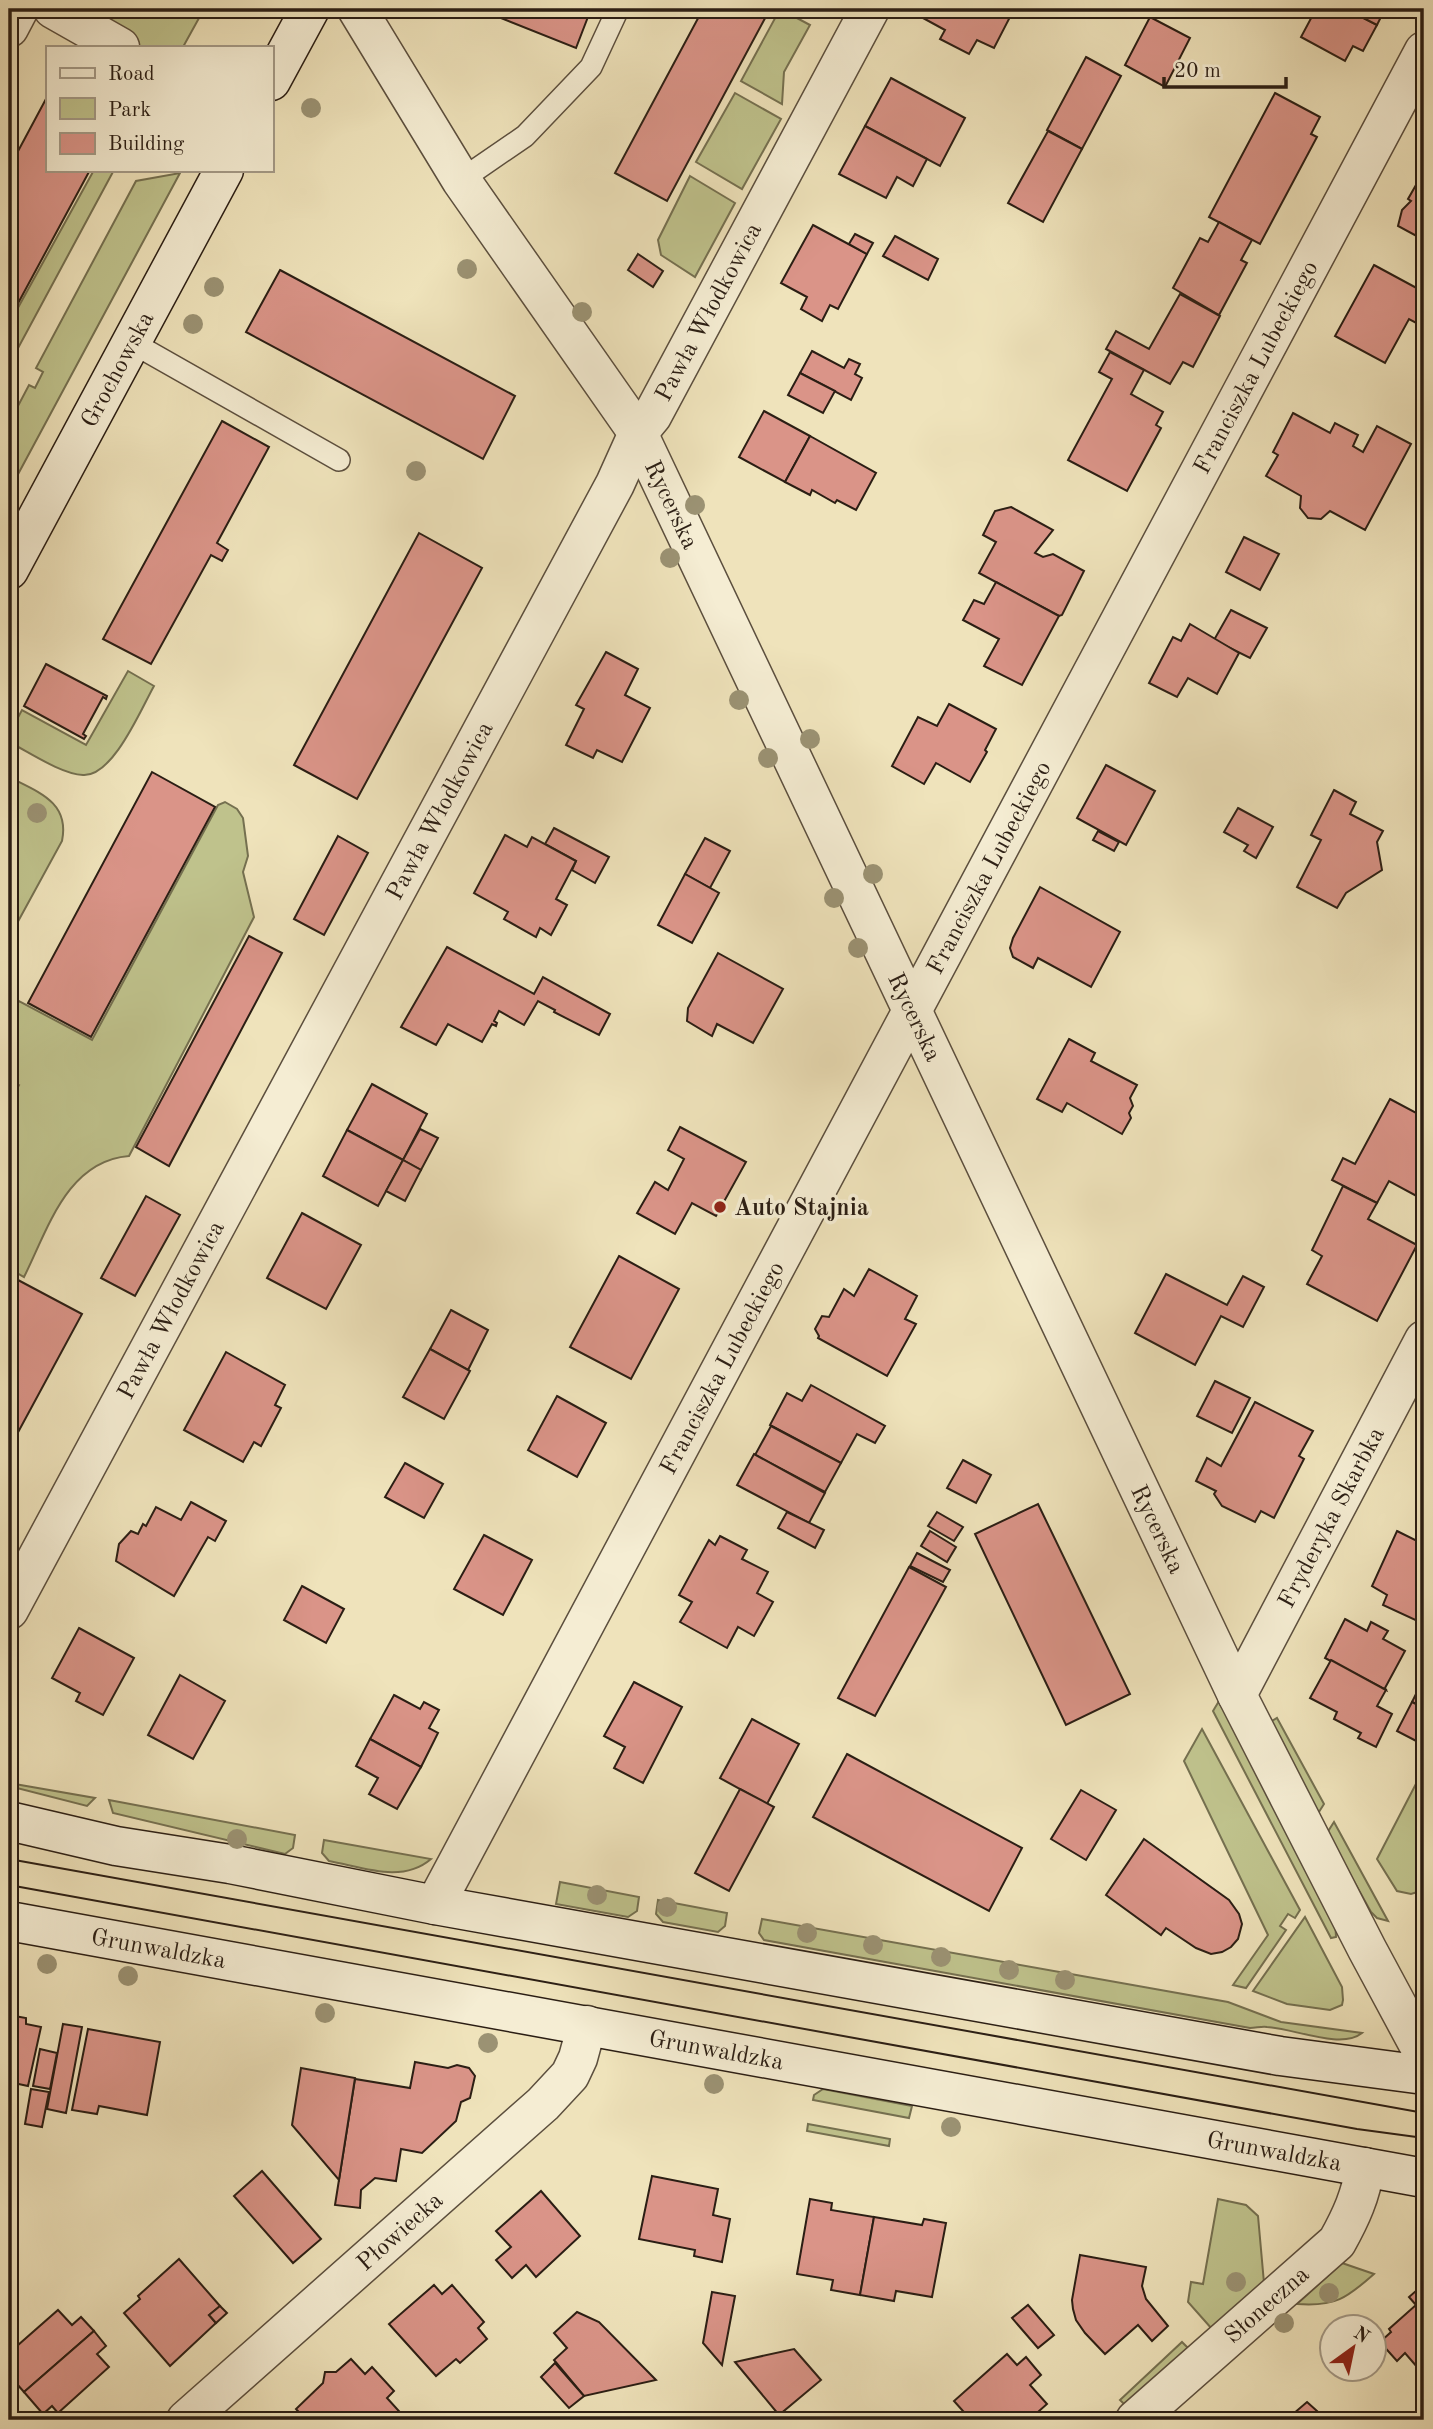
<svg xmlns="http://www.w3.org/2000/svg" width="1433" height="2429" font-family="'Old Standard TT',serif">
  <rect width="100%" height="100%" fill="#efe3bb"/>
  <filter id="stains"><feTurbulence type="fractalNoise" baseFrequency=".00286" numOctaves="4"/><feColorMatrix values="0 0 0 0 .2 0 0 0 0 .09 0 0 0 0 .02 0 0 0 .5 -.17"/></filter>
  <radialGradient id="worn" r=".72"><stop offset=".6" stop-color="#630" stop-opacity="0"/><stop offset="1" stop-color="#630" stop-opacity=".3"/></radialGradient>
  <g fill="#bfc28c" stroke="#757050" stroke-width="2">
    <path d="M117 9H204L183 47H141L103 25Z"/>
    <path d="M780 9 810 25 784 72 782 104 741 81Z"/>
    <path d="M735 93 781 119 742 189 696 162Z"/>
    <path d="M94 170H114L10 363 9 324Z"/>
    <path d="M180 173 9 491V423L29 385 35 388 43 372 36 368 136 181Z"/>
    <path d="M690 176 735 203 695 277 661 255 658 240Z"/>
    <path d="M128 671 154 686C141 709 113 777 83 775 61 774 29 752 9 742V734L22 710 86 745Z"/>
    <path d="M9 777C38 792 70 802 62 841L9 938Z"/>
    <path d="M225 802 237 809 243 818 248 856 243 872 254 917 129 1156C67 1161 48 1229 24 1277L10 1269 9 1270V1103L19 1085 9 1079V1020L19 1001 92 1040 218 805Z"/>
    <path d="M1219 1701 1335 1918 1336 1937 1331 1938 1213 1711Z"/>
    <path d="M1277 1718 1324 1804 1317 1815 1267 1724Z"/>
    <path d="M1202 1729 1300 1910 1295 1918 1288 1914 1280 1926 1286 1930 1246 1988 1233 1985 1268 1935 1184 1761Z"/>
    <path d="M1419 1778 1424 1781 1418 1812 1424 1825V1890L1411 1894 1397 1891 1377 1859Z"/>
    <path d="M9 1783 95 1798 87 1806 9 1786Z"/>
    <path d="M109 1800 295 1835 293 1848 285 1854 113 1813Z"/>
    <path d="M1334 1822 1388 1921 1377 1918 1371 1912 1327 1833Z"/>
    <path d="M324 1840 431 1859C402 1884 362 1867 329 1861L322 1853Z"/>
    <path d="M560 1882 639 1897 637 1911 628 1917 556 1904Z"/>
    <path d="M658 1900 727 1913 725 1926 718 1932 663 1922 656 1914Z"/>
    <path d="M1305 1917 1342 1987 1343 2000 1342 2005 1330 2010 1287 2004 1253 1991Z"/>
    <path d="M762 1919 1228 2002 1281 2022 1362 2033C1341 2050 1293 2028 1267 2027 1262 2026 1256 2028 1250 2028L764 1940 759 1933Z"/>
    <path d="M823 2089 912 2106 909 2118 813 2100 814 2095Z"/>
    <path d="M808 2124 890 2139 889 2146 807 2131Z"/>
    <path d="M1218 2199 1246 2205 1258 2216 1264 2283 1212 2329 1188 2302 1191 2282 1203 2284Z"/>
    <path d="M1342 2263 1374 2274C1347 2298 1335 2307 1297 2304Z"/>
    <path d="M1182 2342 1190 2350 1126 2406 1120 2400Z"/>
  </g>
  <g fill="#da9488" stroke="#2b1e14" stroke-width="2">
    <path d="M484 9H591L576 48 486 12 485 13 483 12Z"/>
    <path d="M703 9H770L667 201 615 173Z"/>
    <path d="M928 9H995L1010 17 994 48 977 40 969 54 940 39 945 30 923 18Z"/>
    <path d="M1316 9H1346L1377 25 1363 51 1353 46 1345 61 1301 37Z"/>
    <path d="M1346 9H1385L1377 25Z"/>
    <path d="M1150 17 1190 38 1165 87 1125 65Z"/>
    <path d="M1086 57 1121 76 1082 149 1047 130Z"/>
    <path d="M891 78 965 118 940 166 865 126Z"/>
    <path d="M1275 93 1320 117 1311 134 1317 137 1260 244 1209 217Z"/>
    <path d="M47 97V170H90L9 320V168Z"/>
    <path d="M865 126 927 159 913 186 897 177 886 198 839 174Z"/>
    <path d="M1048 131 1082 149 1043 222 1008 203Z"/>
    <path d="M1424 171V240L1398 226 1402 210 1411 201 1408 199Z"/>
    <path d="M1219 222 1252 240 1241 260 1247 263 1219 315 1173 288 1200 238 1208 242Z"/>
    <path d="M813 225 867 254 838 309 830 305 822 321 801 309 807 297 781 283Z"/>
    <path d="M855 234 873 243 867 254 849 244Z"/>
    <path d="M895 236 938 259 928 280 883 256Z"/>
    <path d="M638 254 663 271 653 287 628 270Z"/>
    <path d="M1374 265 1424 292 1422 296 1424 297V327L1409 319 1385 363 1335 336Z"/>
    <path d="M280 270 515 396 483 459 246 332Z"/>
    <path d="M1180 294 1220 316 1193 367 1183 362 1170 384 1106 349 1116 331 1149 349Z"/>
    <path d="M812 351 844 368 849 359 860 364 855 374 862 378 851 400 800 373Z"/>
    <path d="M1110 352 1144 370 1131 394 1163 412 1156 425 1161 428 1127 491 1068 460 1112 379 1099 372Z"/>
    <path d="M800 373 835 391 823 413 788 395Z"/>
    <path d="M764 411 810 436 785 482 739 457Z"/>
    <path d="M1293 413 1330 433 1335 423 1358 435 1353 446 1363 452 1377 426 1411 444 1365 530 1330 511 1321 519 1308 518 1300 508 1301 496 1266 476 1278 455 1273 452Z"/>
    <path d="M222 421 269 447 217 543 228 550 222 561 211 555 151 664 103 639Z"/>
    <path d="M810 436 876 473 856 510 837 500 835 503 812 490 810 495 785 482Z"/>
    <path d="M1011 507 1053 530 1035 553 1043 557 1053 554 1084 571 1062 615 1059 616 979 573 996 542 983 535 995 511Z"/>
    <path d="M419 533 482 568 357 799 294 765Z"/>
    <path d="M1244 537 1279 554 1260 590 1226 572Z"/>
    <path d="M996 582 1059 616 1022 685 984 666 999 639 963 620 974 600 984 604Z"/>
    <path d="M1231 610 1267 628 1250 658 1214 640Z"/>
    <path d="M1190 624 1239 653 1217 694 1188 678 1177 697 1149 683 1173 637 1181 641Z"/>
    <path d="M606 652 638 669 625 695 650 708 622 762 597 750 593 758 566 745 584 709 576 705Z"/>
    <path d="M46 664 107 696 106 699 103 697 83 734 86 736 84 739 24 706Z"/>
    <path d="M949 704 996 729 985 750 987 752 970 782 936 763 924 784 892 766 918 717 937 726Z"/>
    <path d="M1106 765 1155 791 1126 845 1077 818Z"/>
    <path d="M152 772 215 807 91 1037 28 1003Z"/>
    <path d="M1334 790 1356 802 1350 814 1383 831 1377 842 1382 870 1346 893 1337 908 1297 887 1321 840 1311 835Z"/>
    <path d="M1238 808 1273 827 1256 858 1244 851 1248 845 1224 832Z"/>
    <path d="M554 828 609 857 595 883 572 870 576 861 545 844Z"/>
    <path d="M1098 831 1119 842 1114 851 1093 840Z"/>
    <path d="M505 835 527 847 532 837 576 861 556 899 567 905 551 935 540 928 536 937 504 919 508 912 474 893Z"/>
    <path d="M338 836 368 853 324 935 294 919Z"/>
    <path d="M705 838 730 851 710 888 685 874Z"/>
    <path d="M685 874 719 893 692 943 658 925Z"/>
    <path d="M1040 887 1120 932 1091 987 1038 958 1033 968 1013 957 1010 948 1013 938Z"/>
    <path d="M249 936 282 953 169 1166 136 1147Z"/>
    <path d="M447 947 534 994 543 977 610 1014 599 1035 554 1012 555 1010 538 1001 524 1025 499 1011 494 1021 497 1023 496 1026 492 1024 482 1042 448 1024 436 1045 401 1027Z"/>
    <path d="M718 953 783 989 753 1043 717 1024 712 1036 687 1021 688 1008Z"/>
    <path d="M1069 1039 1095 1053 1091 1061 1137 1085 1130 1098 1133 1106 1129 1113 1131 1118 1122 1134 1067 1103 1062 1112 1037 1099Z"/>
    <path d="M372 1084 427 1114 403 1160 347 1130Z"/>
    <path d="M1390 1099 1424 1117V1200L1389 1181 1377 1203 1332 1180 1343 1158 1355 1164Z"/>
    <path d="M680 1127 746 1162 716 1216 692 1203 675 1234 637 1213 655 1182 668 1190 684 1159 668 1150Z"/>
    <path d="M420 1129 438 1138 421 1170 403 1160Z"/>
    <path d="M347 1130 403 1160 378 1206 323 1176Z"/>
    <path d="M403 1160 421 1170 405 1201 386 1191Z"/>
    <path d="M1343 1186 1377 1203 1368 1219 1417 1245 1377 1321 1307 1284 1322 1256 1312 1250Z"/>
    <path d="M146 1196 180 1215 135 1296 101 1278Z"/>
    <path d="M302 1213 361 1245 326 1309 267 1278Z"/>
    <path d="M619 1256 679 1289 631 1379 570 1347Z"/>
    <path d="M869 1269 917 1296 905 1319 916 1324 887 1376 818 1338 819 1336 815 1329 822 1316 829 1317 844 1289 854 1296Z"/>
    <path d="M1166 1274 1227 1305 1243 1276 1264 1287 1243 1327 1221 1316 1195 1365 1135 1333Z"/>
    <path d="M18 1280 82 1314 9 1449V1297Z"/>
    <path d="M451 1310 488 1330 468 1370 430 1349Z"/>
    <path d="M430 1349 470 1371 444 1419 403 1397Z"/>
    <path d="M226 1352 285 1385 275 1405 281 1408 261 1446 254 1442 243 1462 184 1430Z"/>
    <path d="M1215 1381 1250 1398 1232 1433 1197 1416Z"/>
    <path d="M811 1385 885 1426 875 1443 857 1434 841 1463 770 1425 787 1393 802 1401Z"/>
    <path d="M557 1396 606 1423 577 1477 528 1450Z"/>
    <path d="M1255 1402 1313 1431 1299 1456 1304 1459 1274 1518 1261 1511 1255 1522 1222 1506 1214 1494 1216 1491 1196 1481 1207 1458 1221 1466Z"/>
    <path d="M771 1426 841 1463 825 1492 755 1455Z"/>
    <path d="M754 1454 825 1493 809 1523 737 1485Z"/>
    <path d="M963 1460 991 1475 976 1503 947 1488Z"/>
    <path d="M405 1463 443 1484 424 1518 385 1497Z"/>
    <path d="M191 1502 226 1521 215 1541 208 1537 174 1596 116 1561 119 1544 131 1531 138 1534 143 1524 146 1526 156 1507 181 1520Z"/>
    <path d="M1038 1504 1130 1694 1066 1725 975 1534Z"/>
    <path d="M787 1512 824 1530 815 1548 778 1528Z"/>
    <path d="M937 1512 963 1527 954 1541 928 1526Z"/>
    <path d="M930 1531 956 1547 947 1562 921 1546Z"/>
    <path d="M1397 1531 1417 1541 1422 1532 1424 1533V1624L1383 1605 1387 1595 1372 1586Z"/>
    <path d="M484 1535 532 1560 503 1615 454 1589Z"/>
    <path d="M720 1536 747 1550 742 1559 768 1572 757 1593 773 1602 754 1636 738 1627 727 1648 680 1622 692 1602 679 1595 709 1540 715 1545Z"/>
    <path d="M917 1553 950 1570 943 1582 910 1566Z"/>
    <path d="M909 1567 946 1587 875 1716 838 1698Z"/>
    <path d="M302 1586 344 1609 326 1643 284 1620Z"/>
    <path d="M1345 1619 1367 1631 1371 1622 1388 1631 1383 1639 1405 1651 1385 1688 1386 1690 1325 1658Z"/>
    <path d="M79 1628 134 1658 103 1715 76 1701 80 1693 52 1678Z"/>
    <path d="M1331 1660 1386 1690 1377 1706 1392 1714 1376 1747 1358 1738 1361 1733 1334 1719 1337 1712 1310 1698Z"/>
    <path d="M180 1675 225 1701 193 1759 148 1735Z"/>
    <path d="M634 1682 682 1707 643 1783 614 1768 625 1747 604 1736Z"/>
    <path d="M1419 1688 1424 1691V1708L1412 1702Z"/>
    <path d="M394 1695 420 1709 424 1702 439 1710 429 1728 438 1733 421 1767 370 1739Z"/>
    <path d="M1412 1702 1424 1708V1745L1397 1731Z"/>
    <path d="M752 1719 799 1744 767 1804 720 1778Z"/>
    <path d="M370 1739 421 1767 397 1809 369 1794 378 1778 356 1766Z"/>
    <path d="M847 1754 1022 1848 989 1911 813 1817Z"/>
    <path d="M740 1789 774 1807 729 1891 695 1873Z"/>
    <path d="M1081 1790 1116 1810 1086 1860 1051 1839Z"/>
    <path d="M1144 1839 1229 1900 1239 1914 1242 1924 1238 1939 1231 1947 1222 1952 1211 1954 1196 1948 1166 1928 1161 1935 1106 1895Z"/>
    <path d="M9 2015 26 2018V2024L41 2027 28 2086 9 2082Z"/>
    <path d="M63 2024 82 2027 66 2113 47 2109Z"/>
    <path d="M88 2029 160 2042 147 2115 99 2106 97 2114 72 2110Z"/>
    <path d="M40 2049 57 2053 50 2089 33 2086Z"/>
    <path d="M415 2062 448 2068 457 2065 469 2068 475 2076 470 2098 461 2102 456 2121 422 2153 401 2149 396 2181 375 2178 361 2190 360 2208 335 2205 355 2079 410 2088Z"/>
    <path d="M301 2068 355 2078 339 2180 292 2125Z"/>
    <path d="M31 2089 49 2092 42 2127 25 2124Z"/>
    <path d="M262 2171 321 2239 293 2263 234 2196Z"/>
    <path d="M652 2176 718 2189 713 2215 730 2219 722 2262 694 2256 695 2250 639 2239Z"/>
    <path d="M541 2191 580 2236 536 2277 526 2265 512 2278 496 2260 511 2247 496 2231Z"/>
    <path d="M810 2199 832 2203 831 2210 874 2217 860 2295 831 2290 833 2280 797 2274Z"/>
    <path d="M874 2217 922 2225 924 2219 946 2223 932 2297 896 2291 894 2301 860 2295Z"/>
    <path d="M1080 2255 1146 2267 1142 2286 1146 2299 1168 2326 1152 2341 1138 2325 1105 2354 1085 2333 1076 2320 1073 2309 1072 2300Z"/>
    <path d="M179 2259 220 2306 209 2315 216 2323 170 2366 124 2313 140 2299 138 2296Z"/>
    <path d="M1424 2284V2375L1405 2353 1397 2361 1380 2342 1391 2332 1389 2329 1416 2305 1409 2297Z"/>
    <path d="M434 2285 442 2294 452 2285 484 2322 478 2328 487 2339 460 2363 456 2359 436 2376 389 2324Z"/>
    <path d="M712 2292 735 2296 722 2365 703 2343Z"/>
    <path d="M1028 2305 1054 2335 1038 2348 1012 2318Z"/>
    <path d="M220 2306 227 2313 216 2323 209 2315Z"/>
    <path d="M58 2310 72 2325 81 2317 94 2331 24 2392 9 2375V2366L14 2362 9 2353Z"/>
    <path d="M577 2312 599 2322 656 2380 584 2396 554 2360 567 2348 554 2333Z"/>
    <path d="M94 2331 106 2346 97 2354 109 2367 58 2413 52 2406 43 2414 24 2392Z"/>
    <path d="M794 2349 821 2380 779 2415 735 2362Z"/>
    <path d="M1007 2354 1017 2365 1026 2357 1041 2375 1030 2385 1047 2404 1029 2420H971L954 2401Z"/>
    <path d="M351 2359 365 2374 372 2367 394 2391 387 2398 407 2420H306L296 2409 323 2383 325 2372H336Z"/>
    <path d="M555 2363 584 2396 569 2408 541 2377Z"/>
    <path d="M1307 2402 1327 2420H1286Z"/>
  </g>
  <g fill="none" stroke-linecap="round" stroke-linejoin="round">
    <defs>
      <g id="lane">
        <path d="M461 180 525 136 591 67 618 9"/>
        <path d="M131 342 339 460"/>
      </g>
      <g id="street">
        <path d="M53 9 120 47"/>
        <path id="s1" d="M357 9 461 180 638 433 1237 1695 1367 1949 1424 2055"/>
        <path d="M9 28 19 9"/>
        <path id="s2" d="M9 1610 615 484 638 433 652 416 870 9"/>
        <path id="s3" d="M1237 1695 1424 1340"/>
        <path id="s4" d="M435 1905 1424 51"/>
        <path id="s5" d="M186 2420 543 2104 570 2075 578 2058 587 2025"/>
        <path id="s6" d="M1135 2420 1337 2242C1351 2217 1361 2195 1365 2167"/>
      </g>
      <g id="secondary">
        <path d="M271 81 310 9"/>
        <path id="s7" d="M9 570 224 170"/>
        <path d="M9 1821 116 1846 230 1864 435 1905 1280 2056 1424 2075"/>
        <path id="s8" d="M9 1921 1424 2178"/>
      </g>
    </defs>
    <use href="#lane" stroke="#5c4f3e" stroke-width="24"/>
    <use href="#street" stroke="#5c4f3e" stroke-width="41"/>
    <use href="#secondary" stroke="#2b1e14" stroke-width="41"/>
    <use href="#lane" stroke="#f5edd3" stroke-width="21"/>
    <use href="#street" stroke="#f5edd3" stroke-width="38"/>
    <use href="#secondary" stroke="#f5edd3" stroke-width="38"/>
    <g stroke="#2b1e14" stroke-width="2">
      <path d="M9 1859 1424 2113"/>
      <path d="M9 1885 1357 2129 1424 2138"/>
    </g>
  </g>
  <g fill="#9b9273">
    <circle cx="311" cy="108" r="10"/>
    <circle cx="467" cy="269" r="10"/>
    <circle cx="214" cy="287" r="10"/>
    <circle cx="582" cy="312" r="10"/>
    <circle cx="193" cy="324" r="10"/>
    <circle cx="416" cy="471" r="10"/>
    <circle cx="695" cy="505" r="10"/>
    <circle cx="670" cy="558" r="10"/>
    <circle cx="739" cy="700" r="10"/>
    <circle cx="810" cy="739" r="10"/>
    <circle cx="768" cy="758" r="10"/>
    <circle cx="37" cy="813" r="10"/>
    <circle cx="873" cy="874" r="10"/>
    <circle cx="834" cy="898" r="10"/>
    <circle cx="858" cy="948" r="10"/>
    <circle cx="237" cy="1839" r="10"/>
    <circle cx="597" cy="1895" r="10"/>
    <circle cx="667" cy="1907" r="10"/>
    <circle cx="807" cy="1933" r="10"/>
    <circle cx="873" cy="1945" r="10"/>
    <circle cx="941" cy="1957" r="10"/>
    <circle cx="47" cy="1964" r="10"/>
    <circle cx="1009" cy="1970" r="10"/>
    <circle cx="128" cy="1976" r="10"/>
    <circle cx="1065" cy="1980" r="10"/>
    <circle cx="325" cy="2013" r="10"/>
    <circle cx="488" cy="2043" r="10"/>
    <circle cx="714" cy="2084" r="10"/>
    <circle cx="951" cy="2127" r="10"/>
    <circle cx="1236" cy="2282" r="10"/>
    <circle cx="1329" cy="2293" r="10"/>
    <circle cx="1284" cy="2323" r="10"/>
  </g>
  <circle fill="#8f2418" stroke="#f5edd3" stroke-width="2.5" cx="720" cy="1207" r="7"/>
  <g text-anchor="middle" stroke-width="7" stroke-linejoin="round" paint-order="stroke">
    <g font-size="24" fill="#2b1e14" stroke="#f5edd3">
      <text dy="8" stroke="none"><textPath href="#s2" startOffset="1475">Pawła Włodkowica</textPath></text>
      <text dy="8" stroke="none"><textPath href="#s4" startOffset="1743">Franciszka Lubeckiego</textPath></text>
      <text dy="8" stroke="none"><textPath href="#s7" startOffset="228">Grochowska</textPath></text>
      <text dy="8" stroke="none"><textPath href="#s1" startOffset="588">Rycerska</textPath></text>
      <text dy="8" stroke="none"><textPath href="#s2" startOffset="908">Pawła Włodkowica</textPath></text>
      <text dy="8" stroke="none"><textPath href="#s4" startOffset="1176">Franciszka Lubeckiego</textPath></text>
      <text dy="8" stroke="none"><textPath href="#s1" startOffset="1155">Rycerska</textPath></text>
      <text dy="8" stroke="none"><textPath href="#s2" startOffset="341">Pawła Włodkowica</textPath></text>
      <text dy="8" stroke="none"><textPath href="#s4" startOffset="609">Franciszka Lubeckiego</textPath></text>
      <text dy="8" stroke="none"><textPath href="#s3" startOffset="201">Fryderyka Skarbka</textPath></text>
      <text dy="8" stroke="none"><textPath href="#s1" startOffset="1722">Rycerska</textPath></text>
      <text dy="8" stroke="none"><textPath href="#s8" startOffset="152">Grunwaldzka</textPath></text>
      <text dy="8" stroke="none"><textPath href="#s8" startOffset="719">Grunwaldzka</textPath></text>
      <text dy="8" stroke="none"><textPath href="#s8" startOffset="1286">Grunwaldzka</textPath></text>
      <text dy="8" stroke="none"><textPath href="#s5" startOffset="285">Płowiecka</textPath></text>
      <text dy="8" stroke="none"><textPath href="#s6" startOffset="175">Słoneczna</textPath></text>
    </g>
    <g font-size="24" font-weight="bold" fill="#2b1e14" stroke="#f5edd3" text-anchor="start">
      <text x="734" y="1215">Auto Stajnia</text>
    </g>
  </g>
  <rect width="1433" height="2429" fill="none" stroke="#efe3bb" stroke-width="35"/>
  <rect x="10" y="10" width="1412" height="2408" fill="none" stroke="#2b1e14" stroke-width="3.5"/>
  <rect x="18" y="18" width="1398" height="2394" fill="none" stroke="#2b1e14" stroke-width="2"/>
  <rect x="46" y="46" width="228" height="126" fill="#f5edd3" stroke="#a49a87" stroke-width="2"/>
  <rect x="60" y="68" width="35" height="10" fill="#f5edd3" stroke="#a49a87" stroke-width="2"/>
  <text x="108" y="80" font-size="21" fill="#2b1e14">Road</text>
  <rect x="60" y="98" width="35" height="21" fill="#bfc28c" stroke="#a49a87" stroke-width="2"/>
  <text x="108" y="116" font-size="21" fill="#2b1e14">Park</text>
  <rect x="60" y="133" width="35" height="21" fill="#da9488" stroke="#a49a87" stroke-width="2"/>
  <text x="108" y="150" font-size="21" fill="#2b1e14">Building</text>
  <g transform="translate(1353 2348) rotate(33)"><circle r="33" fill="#f5edd3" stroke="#a49a87" stroke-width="2"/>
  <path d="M0-5L12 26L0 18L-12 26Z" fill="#8f2418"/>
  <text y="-10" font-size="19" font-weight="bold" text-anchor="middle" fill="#2b1e14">N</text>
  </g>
  <path d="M1164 77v10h122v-10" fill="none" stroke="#2b1e14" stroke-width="3.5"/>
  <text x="1174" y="77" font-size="21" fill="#2b1e14" stroke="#f5edd3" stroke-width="5" paint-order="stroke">20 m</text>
  <rect width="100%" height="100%" filter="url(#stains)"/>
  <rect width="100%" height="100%" fill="url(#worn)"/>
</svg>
